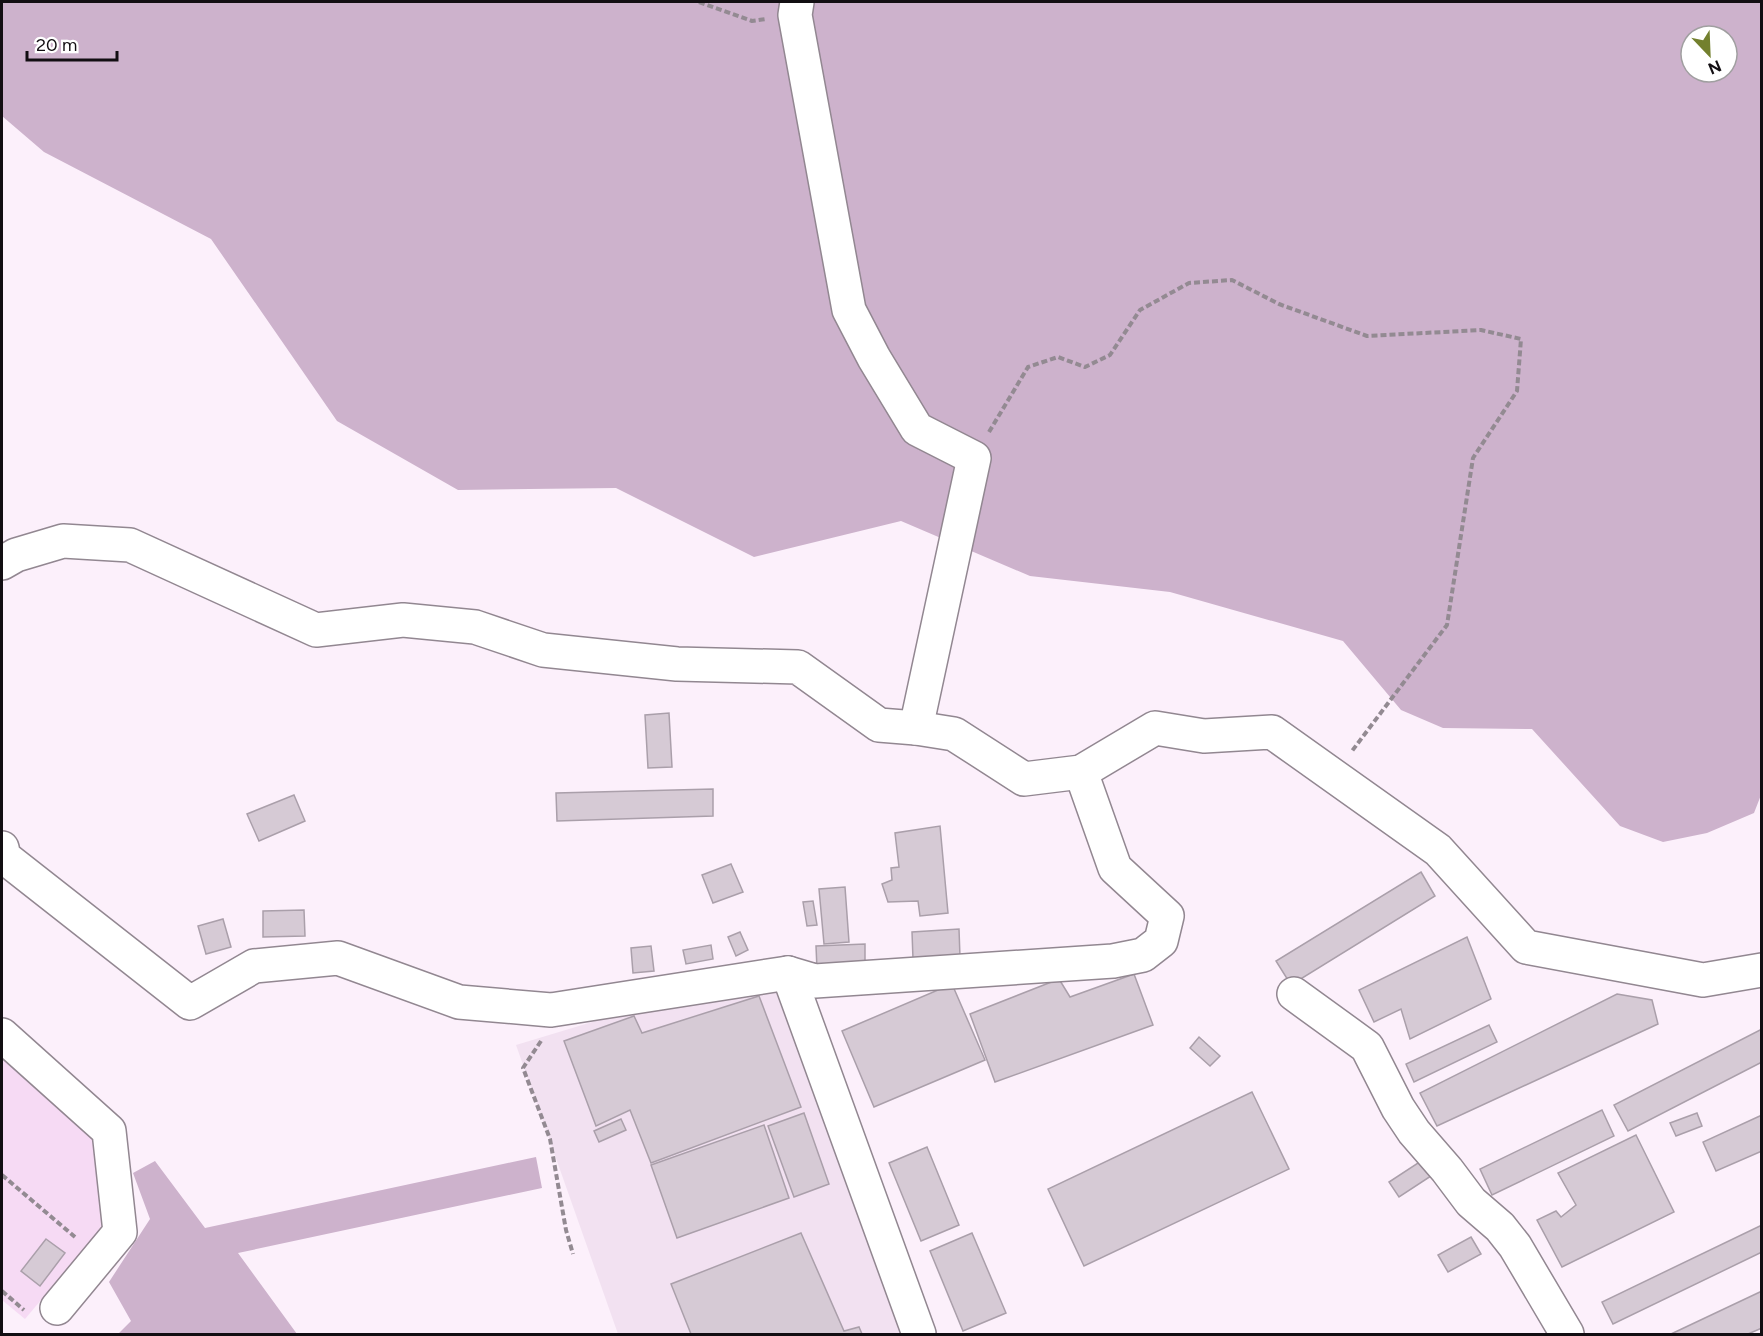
<svg xmlns="http://www.w3.org/2000/svg" width="1763" height="1336" font-family="Figtree,sans-serif">
  <rect width="100%" height="100%" fill="#fcf0fb"/>
  <path fill="#f2e1f1" d="M783 985 906 1334H618L516 1045 655 1003Z"/>
  <path fill="#f6daf4" d="M2 1054 94 1137 109 1219 25 1319 2 1300Z"/>
  <g fill="#cdb2cc" fill-rule="evenodd">
    <path d="M2 2H1761V795L1754 813 1707 833 1663 842 1620 826 1532 729 1443 728 1401 710 1343 641 1170 592 1030 576 901 521 754 557 616 488 458 490 337 421 211 239 44 152 2 116ZM1691 36H1727V72H1691Z"/>
    <path d="M536 1157 542 1188 238 1253 297 1334H118L131 1321 109 1282 150 1219 133 1173 155 1161 205 1228Z"/>
  </g>
  <g fill="#d6cad5" stroke="#aa9faa" stroke-width="1.5">
    <path d="M669 713 672 767 648 768 645 715Z"/>
    <path d="M713 789V816L557 821 556 793Z"/>
    <path d="M294 795 305 821 259 841 247 814Z"/>
    <path d="M940 826 948 913 920 916 918 901 888 902 882 884 892 880 891 868 899 867 895 833Z"/>
    <path d="M731 864 743 892 713 903 702 875Z"/>
    <path d="M1421 872 1435 896 1291 985 1276 961Z"/>
    <path d="M845 887 849 942 824 944 819 889Z"/>
    <path d="M813 901 817 925 807 926 803 902Z"/>
    <path d="M304 910 305 936 263 937V911Z"/>
    <path d="M223 919 231 947 206 954 198 926Z"/>
    <path d="M959 929 960 957 913 959 912 932Z"/>
    <path d="M740 932 748 950 736 956 728 937Z"/>
    <path d="M1467 937 1491 999 1410 1039 1401 1009 1374 1022 1359 990Z"/>
    <path d="M865 944V967L817 969 816 946Z"/>
    <path d="M711 945 713 959 686 964 683 950Z"/>
    <path d="M651 946 654 971 633 973 631 948Z"/>
    <path d="M1134 974 1153 1025 995 1082 970 1014 1059 979 1070 997Z"/>
    <path d="M952 984 985 1060 874 1107 842 1031Z"/>
    <path d="M1617 994 1652 1000 1658 1024 1437 1126 1420 1093Z"/>
    <path d="M759 996 801 1107 651 1163 630 1110 596 1126 564 1041 634 1016 642 1033Z"/>
    <path d="M1489 1025 1497 1042 1414 1082 1406 1064Z"/>
    <path d="M1762 1029V1062L1628 1131 1614 1105Z"/>
    <path d="M1199 1037 1220 1056 1210 1066 1190 1048Z"/>
    <path d="M1252 1092 1289 1169 1084 1266 1048 1189Z"/>
    <path d="M1602 1110 1614 1136 1492 1195 1480 1169Z"/>
    <path d="M804 1113 829 1184 794 1197 768 1126Z"/>
    <path d="M1697 1113 1702 1126 1676 1136 1670 1123Z"/>
    <path d="M1762 1115V1151L1716 1171 1703 1142Z"/>
    <path d="M621 1119 626 1130 599 1142 594 1131Z"/>
    <path d="M764 1125 789 1198 677 1238 651 1165Z"/>
    <path d="M1636 1135 1674 1212 1562 1267 1537 1220 1556 1211 1561 1217 1576 1205 1558 1173Z"/>
    <path d="M927 1147 959 1225 921 1241 889 1163Z"/>
    <path d="M1421 1161 1431 1176 1399 1197 1389 1182Z"/>
    <path d="M1762 1225V1252L1613 1324 1602 1302Z"/>
    <path d="M801 1233 844 1331 859 1327 862 1334H691L671 1284Z"/>
    <path d="M972 1233 1006 1313 963 1331 930 1251Z"/>
    <path d="M1471 1237 1481 1254 1448 1272 1438 1255Z"/>
    <path d="M46 1239 65 1253 40 1286 21 1271Z"/>
    <path d="M1762 1291V1328L1748 1334H1671Z"/>
  </g>
  <g fill="none" stroke-linecap="round" stroke-linejoin="round">
    <defs>
      <g id="minor">
        <path d="M797 2 795 15 849 310 874 358 917 429 974 458 916 728"/>
        <path d="M2 563 16 555 63 541 130 545 316 630 403 620 475 627 543 650 677 664 798 667 879 725 916 728 954 734 1024 779 1081 772 1155 728 1204 736 1272 732 1438 850 1526 947 1703 980 1762 970"/>
        <path d="M2 848 4 857 190 1003 254 966 338 958 459 1002 551 1010 788 973 815 981 1113 961 1143 955 1161 941 1167 916 1115 868 1081 772"/>
        <path d="M788 973 919 1334"/>
        <path d="M1294 994 1367 1047 1398 1108 1414 1132 1447 1170 1471 1202 1500 1227 1515 1246 1567 1334"/>
        <path d="M2 1035 109 1131 120 1232 57 1308"/>
      </g>
    </defs>
    <use href="#minor" stroke="#928791" stroke-width="36"/>
    <g stroke="#938a92" stroke-width="4" stroke-dasharray="6 3" stroke-linecap="butt">
      <path d="M699 2 752 21 766 19"/>
      <path d="M989 432 1028 367 1058 357 1085 367 1110 355 1140 310 1189 283 1232 280 1279 304 1367 336 1481 330 1521 339 1517 391 1473 458 1447 625 1352 751"/>
      <path d="M541 1041 523 1068 550 1139 566 1230 573 1254"/>
      <path d="M2 1175 75 1237"/>
      <path d="M2 1291 24 1310"/>
    </g>
    <use href="#minor" stroke="#fff" stroke-width="33"/>
  </g>
  <rect width="1763" height="1336" fill="none" stroke="#120e12" stroke-width="6"/>
  <g transform="translate(1709 54) rotate(157)"><circle r="28" fill="#ffffff" stroke="#a09fa0" stroke-width="1.5"/>
  <path d="M0-4.5L10 22L0 15L-10 22Z" fill="#73802e"/>
  <text y="-9" font-size="16" font-weight="bold" text-anchor="middle" fill="#120e12">N</text>
  </g>
  <path d="M27 51v9h90v-9" fill="none" stroke="#120e12" stroke-width="3"/>
  <text x="36" y="51" font-size="18" fill="#120e12" stroke="#ffffff" stroke-width="4.5" paint-order="stroke">20 m</text>
</svg>
